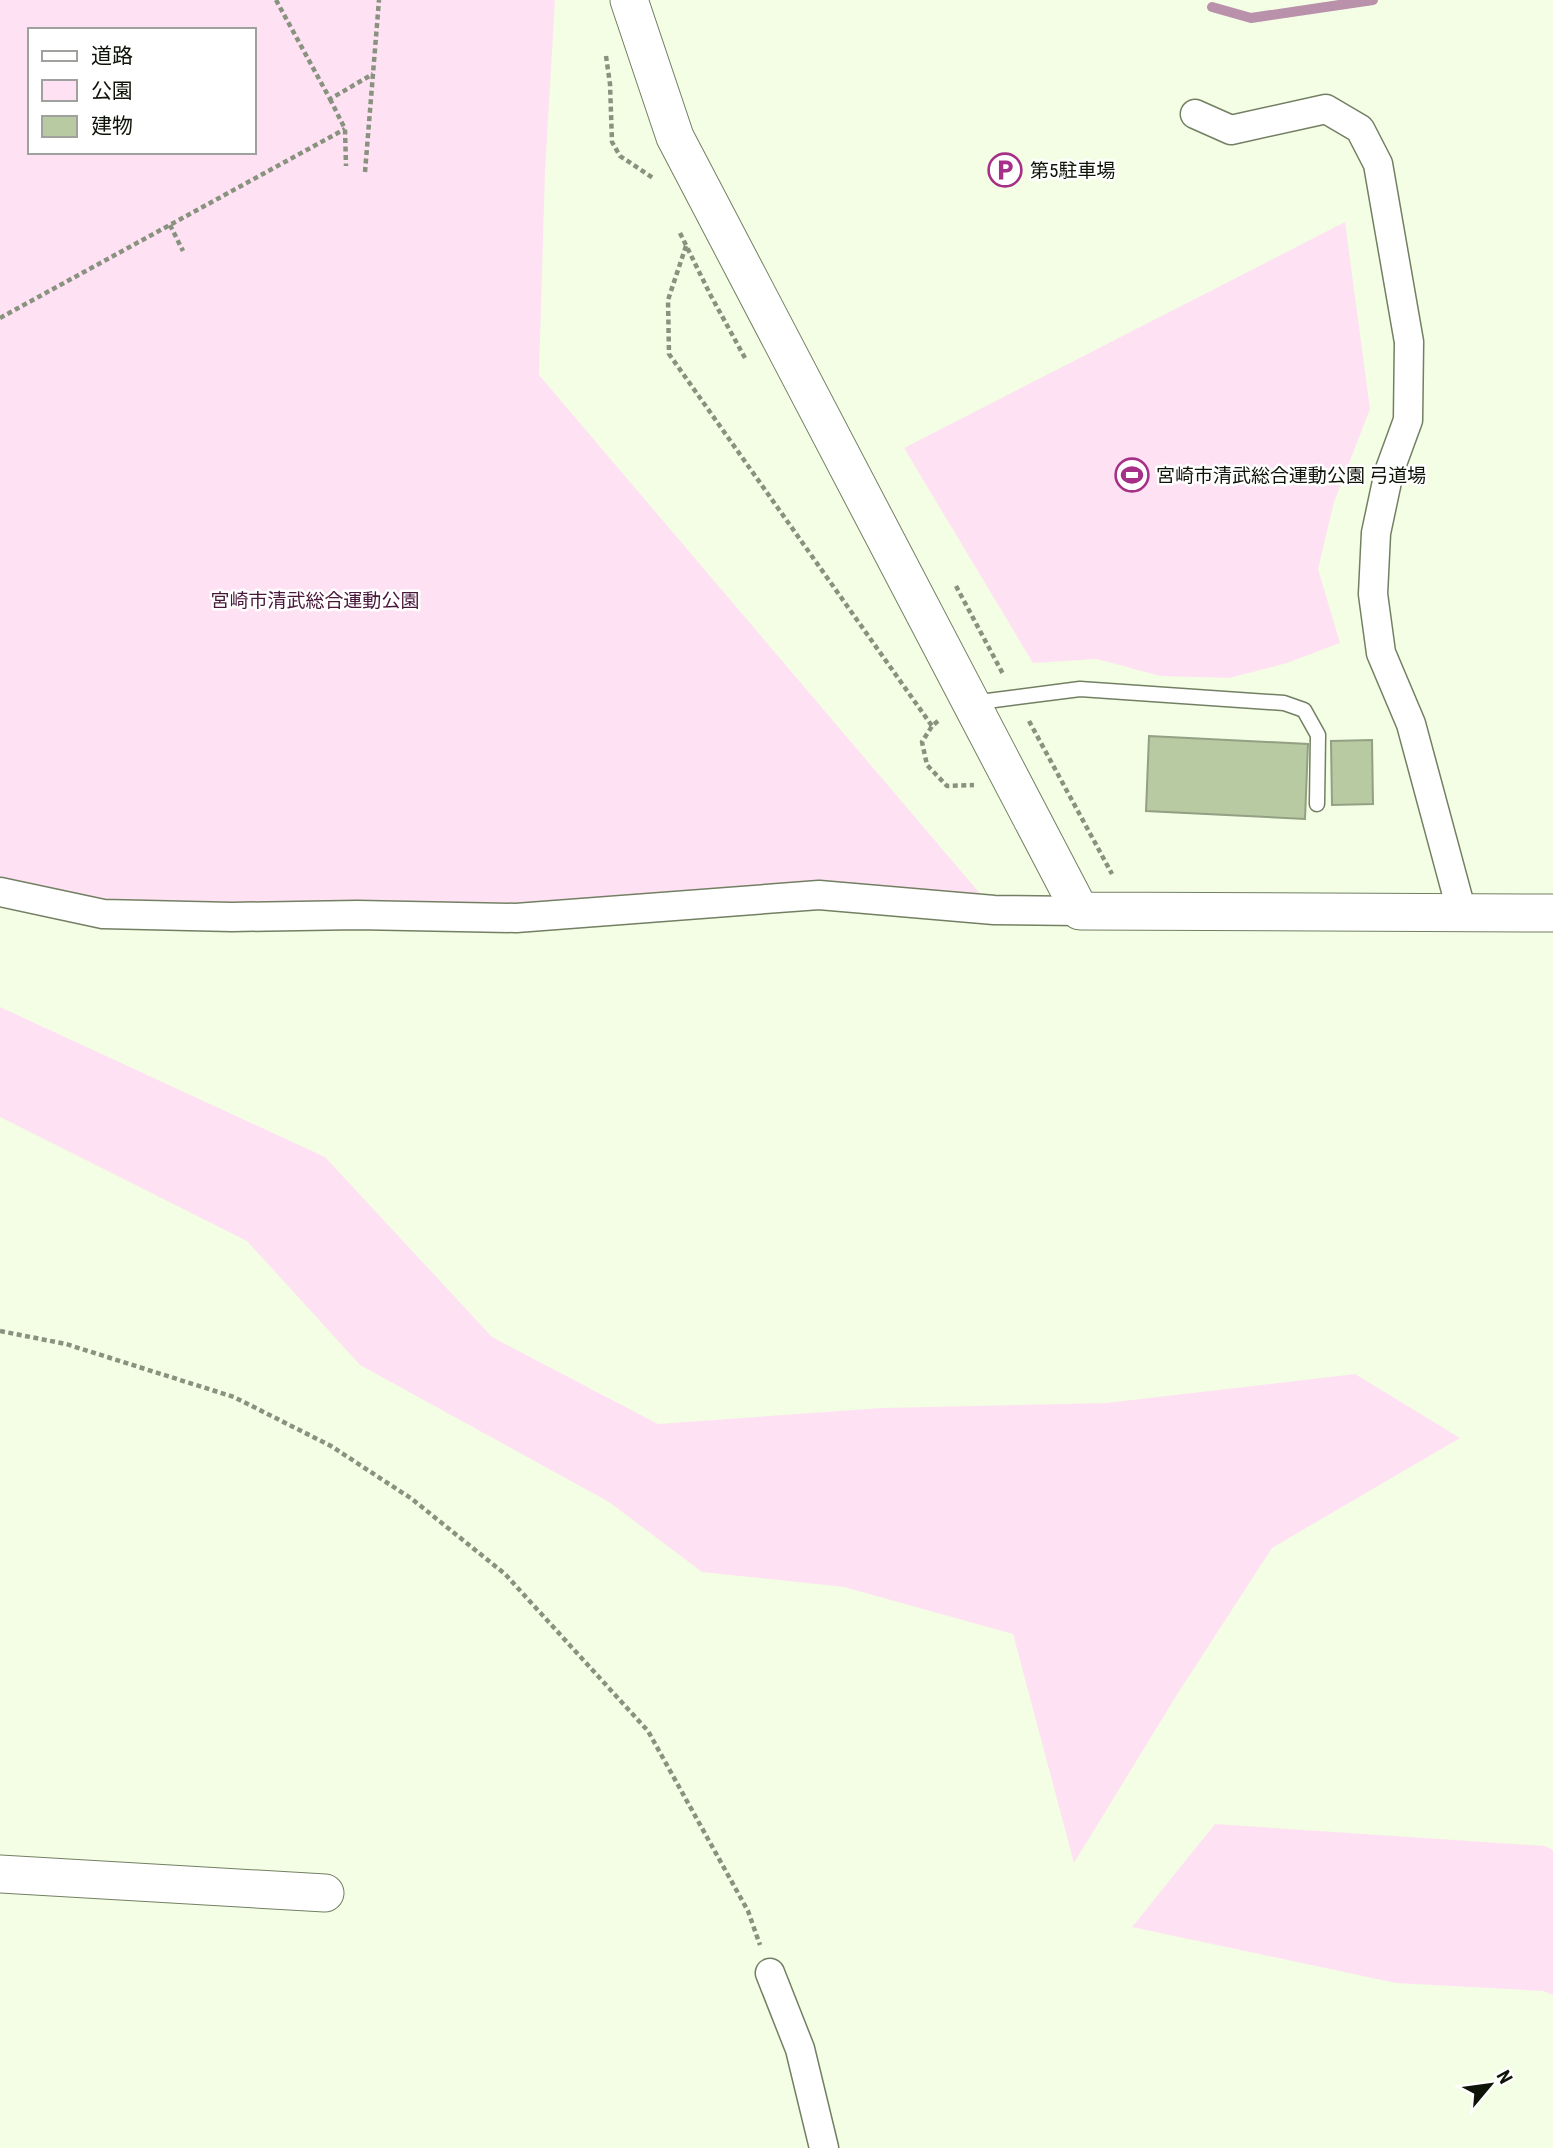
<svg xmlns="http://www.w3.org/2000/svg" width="1553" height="2148" font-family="'Roboto Condensed','Noto Sans JP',sans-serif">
  <rect width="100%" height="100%" fill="#f3fee5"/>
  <g fill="#fee2f3" fill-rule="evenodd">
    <path d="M0 0H555L545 172 539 375 994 910 889 900 232 917 0 892ZM30 30H254V152H30Z"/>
    <path d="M1345 222 1370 409 1334 502 1318 569 1340 643 1287 663 1229 678 1160 676 1097 659 1033 663 904 448Z"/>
    <path d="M0 1007 325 1157 492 1337 658 1424 882 1408 1106 1403 1355 1374 1460 1438 1272 1548 1178 1693 1074 1863 1013 1634 844 1587 702 1572 609 1502 360 1365 247 1241 0 1117Z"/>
    <path d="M1215 1824 1545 1846 1553 1850V1995L1543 1991 1396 1983 1132 1927Z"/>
  </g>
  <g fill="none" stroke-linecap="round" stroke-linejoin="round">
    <path stroke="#b991ab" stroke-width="10" d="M1212 7 1251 18 1373 0"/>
  </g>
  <g fill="#b8caa1" stroke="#93a083" stroke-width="2">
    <path d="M1149 736 1308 744 1305 819 1146 811Z"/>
    <path d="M1372 740 1373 804 1332 805 1331 741Z"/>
  </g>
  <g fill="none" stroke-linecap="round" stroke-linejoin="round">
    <defs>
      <path id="service" d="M972 703 1080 689 1284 703 1304 710 1318 735 1317 804"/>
      <g id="minor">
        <path d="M1195 114 1231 130 1326 109 1360 129 1378 164 1409 342 1408 420 1389 472 1376 533 1373 594 1381 653 1411 724 1462 913"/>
        <path d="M0 892 103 914 232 917 357 915 516 918 819 895 994 910 1080 911"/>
        <path d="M770 1973 800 2049 824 2148"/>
      </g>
      <g id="tertiary">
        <path d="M629 0 675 137 1080 911 1553 913"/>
        <path d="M0 1874 325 1893"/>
      </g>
    </defs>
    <use href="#service" stroke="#737f63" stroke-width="17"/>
    <use href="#minor" stroke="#737f63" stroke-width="31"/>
    <use href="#tertiary" stroke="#737f63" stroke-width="39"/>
    <g stroke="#89927f" stroke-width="4.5" stroke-dasharray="5 3.5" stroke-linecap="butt">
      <path d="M276 0 330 99 373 74"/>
      <path d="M606 56 610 84 612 142 620 156 653 178"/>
      <path d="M330 99 345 129 346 166"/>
      <path d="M365 172 379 0"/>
      <path d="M170 225 183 251"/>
      <path d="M680 233 711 296 745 358"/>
      <path d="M686 246 668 300 669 354 932 726"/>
      <path d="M0 318 345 129"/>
      <path d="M956 586 1003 674"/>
      <path d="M938 721 932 726 922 742 927 765 947 786 974 785"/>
      <path d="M1029 721 1112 874"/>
      <path d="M0 1331 66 1344 234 1397 331 1446 412 1499 505 1574 648 1731 748 1911 760 1945"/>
    </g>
    <use href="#service" stroke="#fff" stroke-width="14"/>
    <use href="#minor" stroke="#fff" stroke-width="28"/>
    <use href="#tertiary" stroke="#fff" stroke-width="37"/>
  </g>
  <defs>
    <symbol id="parking-ring" viewBox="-11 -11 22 22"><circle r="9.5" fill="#fff" stroke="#a62f87" stroke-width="1.5"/><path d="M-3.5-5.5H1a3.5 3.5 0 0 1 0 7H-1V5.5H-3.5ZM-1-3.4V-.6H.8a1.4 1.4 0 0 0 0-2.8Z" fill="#a62f87"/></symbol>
    <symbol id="stadium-ring" viewBox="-11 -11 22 22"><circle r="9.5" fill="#fff" stroke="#a62f87" stroke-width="1.5"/><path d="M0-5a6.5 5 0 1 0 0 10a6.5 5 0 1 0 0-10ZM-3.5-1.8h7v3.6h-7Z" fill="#a62f87"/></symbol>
  </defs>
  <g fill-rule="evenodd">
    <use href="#parking-ring" x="986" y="151" width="38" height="38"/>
    <use href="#stadium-ring" x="1113" y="456" width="38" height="38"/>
  </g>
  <g text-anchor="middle" stroke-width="5" stroke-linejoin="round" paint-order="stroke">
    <g font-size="19" fill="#0f1409" stroke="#fff" text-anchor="start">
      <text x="1030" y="177">第5駐車場</text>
      <text x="1156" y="482">宮崎市清武総合運動公園 弓道場</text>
    </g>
    <g font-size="19" fill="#48173a" stroke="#fff">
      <text x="315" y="607">宮崎市清武総合運動公園</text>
    </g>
  </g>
  <rect x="28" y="28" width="228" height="126" fill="#ffffff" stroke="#9fa19d" stroke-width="2"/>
  <rect x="42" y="51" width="35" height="10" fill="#ffffff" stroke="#9fa19d" stroke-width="2"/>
  <text x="91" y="63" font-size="21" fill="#0f1409">道路</text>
  <rect x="42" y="80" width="35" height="21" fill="#fee2f3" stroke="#9fa19d" stroke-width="2"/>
  <text x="91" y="98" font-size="21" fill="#0f1409">公園</text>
  <rect x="42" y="116" width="35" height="21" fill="#b8caa1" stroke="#9fa19d" stroke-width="2"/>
  <text x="91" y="133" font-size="21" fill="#0f1409">建物</text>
  <g transform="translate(1490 2085) rotate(61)" stroke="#ffffff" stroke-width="5" paint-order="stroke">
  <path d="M0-5L12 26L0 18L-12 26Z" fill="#0f1409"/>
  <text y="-10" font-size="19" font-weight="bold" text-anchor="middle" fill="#0f1409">N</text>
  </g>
</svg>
